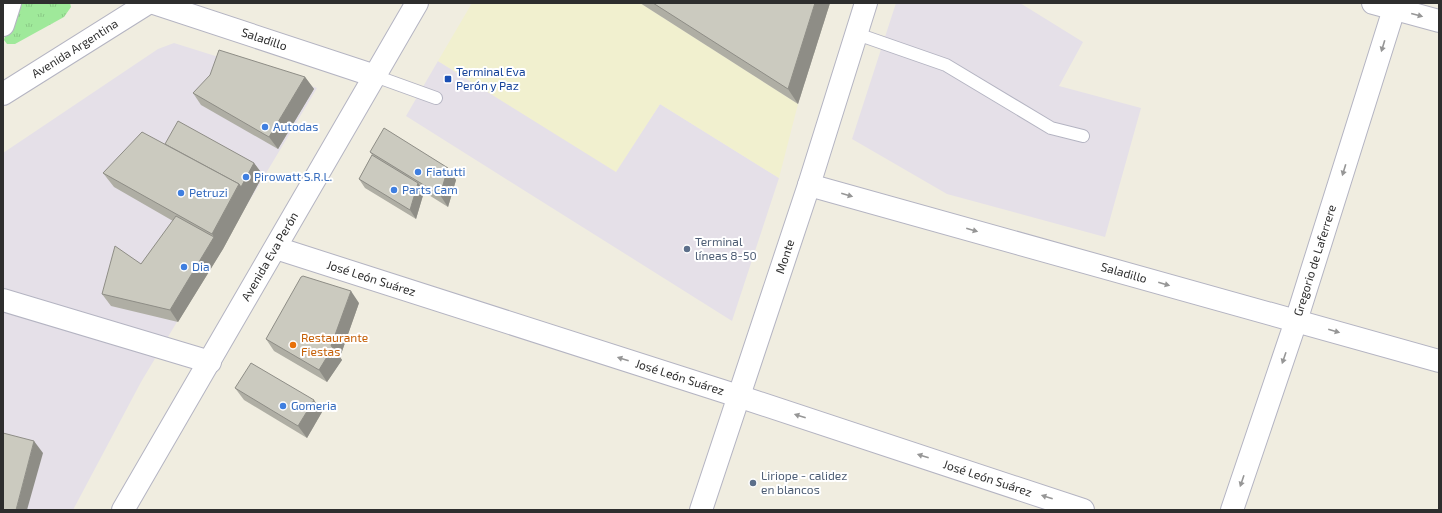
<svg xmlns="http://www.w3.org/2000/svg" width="1442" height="513" font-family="'Exo 2',sans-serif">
  <defs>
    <pattern id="park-tufts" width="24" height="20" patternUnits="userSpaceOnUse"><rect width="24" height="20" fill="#9fe99a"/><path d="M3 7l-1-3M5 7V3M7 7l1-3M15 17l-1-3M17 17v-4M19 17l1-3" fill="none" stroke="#89c885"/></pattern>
  </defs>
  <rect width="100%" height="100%" fill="#f0ede0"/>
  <g fill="#e5e0e8">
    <path d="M896 3H1020L1083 42 1059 86 1141 108 1105 237 947 194 852 139Z"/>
    <path d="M174 43 317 88 141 382 73 510H3V153L158 49Z"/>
    <path d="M438 61 616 171 660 104 779 178 732 321 406 116Z"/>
  </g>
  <path fill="#f1f0cf" d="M472 3H640L798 104 779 178 660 104 616 172 438 61Z"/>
  <path fill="url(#park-tufts)" d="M14 3H70L71 7 64 17 15 44H7L4 40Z"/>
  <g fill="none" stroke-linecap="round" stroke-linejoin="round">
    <defs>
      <g id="lane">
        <path d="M857 34 946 65 1051 128 1083 136"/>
        <path d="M375 76 436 98"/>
      </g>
      <g id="street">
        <path d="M3 25 10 3"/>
        <path id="s1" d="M809 185 1439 361"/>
        <path id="s2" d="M276 248 738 396 1083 510"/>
        <path d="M3 300 210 362"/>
        <path id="s3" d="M701 510 809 185 866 3"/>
        <path id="s4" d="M1232 510 1296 321 1394 9"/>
      </g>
      <g id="secondary">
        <path id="s5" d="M154 3 375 76"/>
        <path d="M1373 3 1439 21"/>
        <path id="s6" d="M3 94 148 3"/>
        <path id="s7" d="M123 510 417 3"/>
      </g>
    </defs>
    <use href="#lane" stroke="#b4b4c2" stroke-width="14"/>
    <use href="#street" stroke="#b4b4c2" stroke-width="24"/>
    <use href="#secondary" stroke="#b4b4c2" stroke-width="24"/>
    <use href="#lane" stroke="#fff" stroke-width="12"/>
    <use href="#street" stroke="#fff" stroke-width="22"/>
    <use href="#secondary" stroke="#fff" stroke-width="22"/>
  </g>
  <g fill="#afaea4">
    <path d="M640 3H830L798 104Z"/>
    <path d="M305 77 314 89 278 149 201 105 193 93Z"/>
    <path d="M370 152 448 168 456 180 448 207 424 192 416 219 365 188 359 179 372 155Z"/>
    <path d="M254 163 263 175 223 249 178 322 111 306 102 294 141 264 173 221 114 187 103 173Z"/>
    <path d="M359 303 340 357 342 360 327 382 274 351 266 339Z"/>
    <path d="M235 388 322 412 307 438 244 400Z"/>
  </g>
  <g fill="#8e8d86">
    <path d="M815 3H830L798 104 788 89Z"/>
    <path d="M305 77 314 89 278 149 269 137Z"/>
    <path d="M254 163 263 175 223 249 178 322 170 310 214 237 212 234 239 184Z"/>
    <path d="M448 168 456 180 448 207 440 195Z"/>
    <path d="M418 183 424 192 416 219 410 210Z"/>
    <path d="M351 291 359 303 340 357 342 360 327 382 319 370 331 346Z"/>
    <path d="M314 400 322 412 307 438 298 426Z"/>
    <path d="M34 441 43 453 27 510H16Z"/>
  </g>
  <g fill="#cbcabf" stroke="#8e8d86">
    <path d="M653 3H815L788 89Z"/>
    <path d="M219 50 305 77 269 137 193 93 210 75Z"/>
    <path d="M178 121 254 163 241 187 239 184 165 144Z"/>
    <path d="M384 128 448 168 440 195 370 152Z"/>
    <path d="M142 132 239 184 212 234 103 173Z"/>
    <path d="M372 155 418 183 410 210 359 179Z"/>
    <path d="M176 216 214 237 170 310 102 294 115 246 141 264Z"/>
    <path d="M303 276 351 291 331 346 333 347 319 370 266 339 301 277Z"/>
    <path d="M251 363 314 400 298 426 235 388Z"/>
    <path d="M3 433 34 441 16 510H3Z"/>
  </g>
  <defs><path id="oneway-solid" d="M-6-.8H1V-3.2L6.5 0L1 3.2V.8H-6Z"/></defs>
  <g fill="#969696">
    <use href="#oneway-solid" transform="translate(1417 15) rotate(15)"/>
    <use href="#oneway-solid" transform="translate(1383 46) rotate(107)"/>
    <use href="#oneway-solid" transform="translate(1344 170) rotate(107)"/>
    <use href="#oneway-solid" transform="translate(847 195) rotate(16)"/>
    <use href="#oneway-solid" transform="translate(972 230) rotate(16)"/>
    <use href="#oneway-solid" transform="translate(1164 284) rotate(16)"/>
    <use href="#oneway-solid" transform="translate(1334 331) rotate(16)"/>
    <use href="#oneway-solid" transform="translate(1284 358) rotate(109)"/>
    <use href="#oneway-solid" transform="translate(623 359) rotate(-162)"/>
    <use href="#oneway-solid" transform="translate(800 416) rotate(-162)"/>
    <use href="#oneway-solid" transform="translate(923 456) rotate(-162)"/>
    <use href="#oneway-solid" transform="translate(1242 481) rotate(109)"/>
    <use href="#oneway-solid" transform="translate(1047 497) rotate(-162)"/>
  </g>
  <rect fill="#1a4fb4" stroke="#fff" stroke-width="1.5" x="444" y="75" width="8" height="8" rx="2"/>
  <g fill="#3f7fe0" stroke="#fff" stroke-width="1.5">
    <circle cx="265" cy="127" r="4"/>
    <circle cx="418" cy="172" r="4"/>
    <circle cx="246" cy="177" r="4"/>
    <circle cx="394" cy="190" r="4"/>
    <circle cx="181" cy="193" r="4"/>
    <circle cx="184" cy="267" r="4"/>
    <circle cx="283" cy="406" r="4"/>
  </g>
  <g fill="#5c6f8a" stroke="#fff" stroke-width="1.5">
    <circle cx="687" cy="249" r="4"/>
    <circle cx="753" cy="483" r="4"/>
  </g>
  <circle fill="#e8710a" stroke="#fff" stroke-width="1.5" cx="293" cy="345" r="4"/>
  <g text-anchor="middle" stroke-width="4" stroke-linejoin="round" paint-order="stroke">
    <g font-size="12" fill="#2e2e2e" stroke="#fff">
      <text dy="4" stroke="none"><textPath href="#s5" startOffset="116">Saladillo</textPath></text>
      <text dy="4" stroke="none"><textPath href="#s6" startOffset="85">Avenida Argentina</textPath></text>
      <text dy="4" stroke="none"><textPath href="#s7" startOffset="293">Avenida Eva Perón</textPath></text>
      <text dy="4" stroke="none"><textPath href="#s3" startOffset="267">Monte</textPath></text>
      <text dy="4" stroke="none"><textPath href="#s4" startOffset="263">Gregorio de Laferrere</textPath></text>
      <text dy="4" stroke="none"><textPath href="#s1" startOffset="327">Saladillo</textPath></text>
      <text dy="4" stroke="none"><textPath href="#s2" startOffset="100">José León Suárez</textPath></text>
      <text dy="4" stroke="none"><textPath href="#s2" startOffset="424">José León Suárez</textPath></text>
      <text dy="4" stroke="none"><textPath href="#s2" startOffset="748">José León Suárez</textPath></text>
    </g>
    <g font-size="12" fill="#164399" stroke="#fff" text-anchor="start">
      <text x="456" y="76">Terminal Eva<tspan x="456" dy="14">Perón y Paz</tspan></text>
    </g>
    <g font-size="12" fill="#366cbe" stroke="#fff" text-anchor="start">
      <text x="273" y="131">Autodas</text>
      <text x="426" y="176">Fiatutti</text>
      <text x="254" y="181">Pirowatt S.R.L.</text>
      <text x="402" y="194">Parts Cam</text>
      <text x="189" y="197">Petruzi</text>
      <text x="192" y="271">Dia</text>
      <text x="291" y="410">Gomeria</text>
    </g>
    <g font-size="12" fill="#4e5e75" stroke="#fff" text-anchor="start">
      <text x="695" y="246">Terminal<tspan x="695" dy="14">líneas 8-50</tspan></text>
      <text x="761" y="480">Liriope - calidez<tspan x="761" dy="14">en blancos</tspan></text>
    </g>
    <g font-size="12" fill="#c56008" stroke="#fff" text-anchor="start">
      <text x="301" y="342">Restaurante<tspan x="301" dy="14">Fiestas</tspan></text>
    </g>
  </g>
  <rect width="1442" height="513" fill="none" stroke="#2e2e2e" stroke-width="8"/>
</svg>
